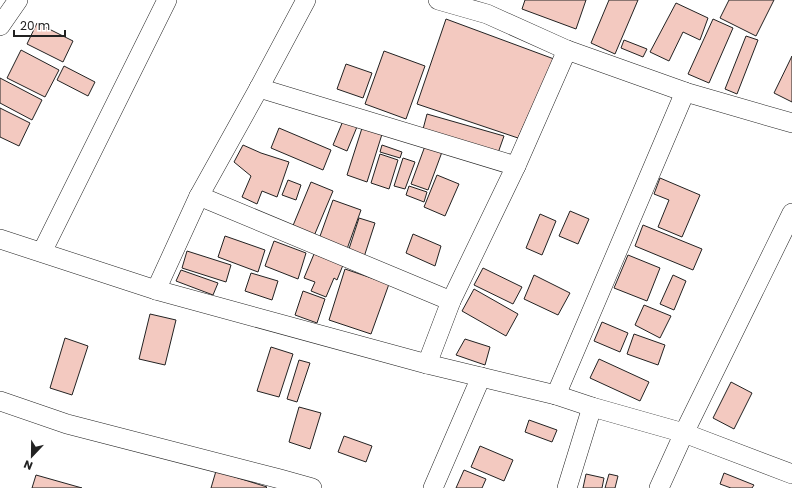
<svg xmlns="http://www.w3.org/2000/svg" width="792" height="488" font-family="Poppins,sans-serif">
  <rect width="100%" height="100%" fill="#fff"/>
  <g fill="#f3c9c0" stroke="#222">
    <path d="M525 0H586L576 29 522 9Z"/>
    <path d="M609 0H638L615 54 591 43Z"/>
    <path d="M729 0H774L756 36 720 18Z"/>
    <path d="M676 3 708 18 700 40 683 32 669 61 650 52Z"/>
    <path d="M446 19 554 59 518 138 417 104Z"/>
    <path d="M713 19 733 28 709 83 688 74Z"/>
    <path d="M37 23 73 41 63 62 27 44Z"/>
    <path d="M746 36 758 40 737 94 725 89Z"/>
    <path d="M624 40 647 49 643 57 621 48Z"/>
    <path d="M21 50 59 70 45 97 7 78Z"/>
    <path d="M384 51 425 66 406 119 365 104Z"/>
    <path d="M792 56V102L774 93Z"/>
    <path d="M346 64 372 73 363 98 337 89Z"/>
    <path d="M64 66 95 82 88 96 57 80Z"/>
    <path d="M0 78 42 100 32 120 0 103Z"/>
    <path d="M0 108 30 123 19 146 0 137Z"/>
    <path d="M427 114 504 136 498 153 422 133Z"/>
    <path d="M345 116 359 122 347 151 333 145Z"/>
    <path d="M363 125 383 131 367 182 347 175Z"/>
    <path d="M279 128 331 150 323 170 271 148Z"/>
    <path d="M243 145 261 153 289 162 277 197 262 191 257 204 242 197 251 176 234 162Z"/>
    <path d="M382 145 402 152 400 158 380 152Z"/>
    <path d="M425 146 442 152 428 190 411 184Z"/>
    <path d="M380 154 398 160 389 189 371 183Z"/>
    <path d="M403 158 415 162 405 189 394 186Z"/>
    <path d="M437 175 459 184 445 216 424 207Z"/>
    <path d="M660 178 700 195 682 237 658 227 669 200 654 194Z"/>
    <path d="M288 180 301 185 296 200 282 195Z"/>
    <path d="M311 182 333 191 314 236 292 228Z"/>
    <path d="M409 186 427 192 424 202 406 195Z"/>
    <path d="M333 200 361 210 347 249 319 239Z"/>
    <path d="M570 211 589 219 578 244 559 236Z"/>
    <path d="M540 214 556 221 542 255 526 248Z"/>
    <path d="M359 218 375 223 364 257 348 252Z"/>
    <path d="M643 225 702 249 693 270 635 246Z"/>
    <path d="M413 234 441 246 435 266 406 253Z"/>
    <path d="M225 236 265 250 258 272 218 257Z"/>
    <path d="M274 241 306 253 298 279 265 266Z"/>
    <path d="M187 251 231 265 226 282 182 268Z"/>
    <path d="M314 254 343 265 337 280 334 278 326 297 311 291 315 282 304 278Z"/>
    <path d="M628 255 660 268 647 301 614 288Z"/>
    <path d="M483 268 522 287 513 304 474 285Z"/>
    <path d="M345 269 389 284 371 334 329 320Z"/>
    <path d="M181 270 218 283 213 295 176 281Z"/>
    <path d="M251 273 278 281 272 300 245 291Z"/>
    <path d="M534 275 570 293 558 315 524 299Z"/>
    <path d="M673 275 686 281 674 310 660 304Z"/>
    <path d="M474 289 518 314 506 336 462 311Z"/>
    <path d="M303 291 325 299 317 323 295 315Z"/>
    <path d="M644 305 671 316 660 338 635 325Z"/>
    <path d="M150 314 176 320 165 365 139 359Z"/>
    <path d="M602 322 628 333 620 352 594 341Z"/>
    <path d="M634 334 665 345 658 365 627 354Z"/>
    <path d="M65 338 88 346 72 395 50 388Z"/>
    <path d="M465 339 490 347 485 365 456 355Z"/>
    <path d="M271 347 293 354 279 397 257 391Z"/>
    <path d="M599 359 649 382 640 401 590 378Z"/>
    <path d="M299 360 310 363 297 402 287 399Z"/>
    <path d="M731 382 752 393 734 429 713 418Z"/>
    <path d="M299 407 321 413 310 449 289 442Z"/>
    <path d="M529 420 557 430 552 442 525 432Z"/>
    <path d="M344 436 372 446 366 462 338 452Z"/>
    <path d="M480 446 513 460 504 481 471 467Z"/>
    <path d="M464 470 486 479 482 488H456Z"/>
    <path d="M216 471 267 487 266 488H211Z"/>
    <path d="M724 473 754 485 752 488H731L720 484Z"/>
    <path d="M586 474 604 478 602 488H583Z"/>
    <path d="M609 474 618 476 615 488H605Z"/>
    <path d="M36 475 82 488H32Z"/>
  </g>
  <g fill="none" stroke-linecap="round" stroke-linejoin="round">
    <defs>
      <g id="minor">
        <path d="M438 0 487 14 567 50 685 92 792 123"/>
        <path d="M0 26 18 0"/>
        <path d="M259 88 516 166"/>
        <path d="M199 196 451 301"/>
        <path d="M0 239 156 290 427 364 556 395 592 407 684 433 792 474"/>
        <path d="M42 252 167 0"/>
        <path d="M156 290 199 196 259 88 306 0"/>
        <path d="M427 364 451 301 516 166 567 50"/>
        <path d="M556 395 685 92"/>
        <path d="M0 401 67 424 280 479 312 488"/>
        <path d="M433 488 481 377"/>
        <path d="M567 488 592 407"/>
        <path d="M659 488 684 433 792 213"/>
      </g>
    </defs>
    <use href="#minor" stroke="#222" stroke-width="20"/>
    <use href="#minor" stroke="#fff" stroke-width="19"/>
  </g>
  <g transform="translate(32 456) rotate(202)" stroke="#ffffff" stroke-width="3" paint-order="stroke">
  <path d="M0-3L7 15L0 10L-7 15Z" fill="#222222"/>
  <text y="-6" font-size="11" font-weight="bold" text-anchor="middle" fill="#222222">N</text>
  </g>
  <path d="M14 30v6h51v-6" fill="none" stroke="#222222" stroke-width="2"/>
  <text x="20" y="30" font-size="12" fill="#222222" stroke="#ffffff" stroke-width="3" paint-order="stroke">20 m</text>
</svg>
